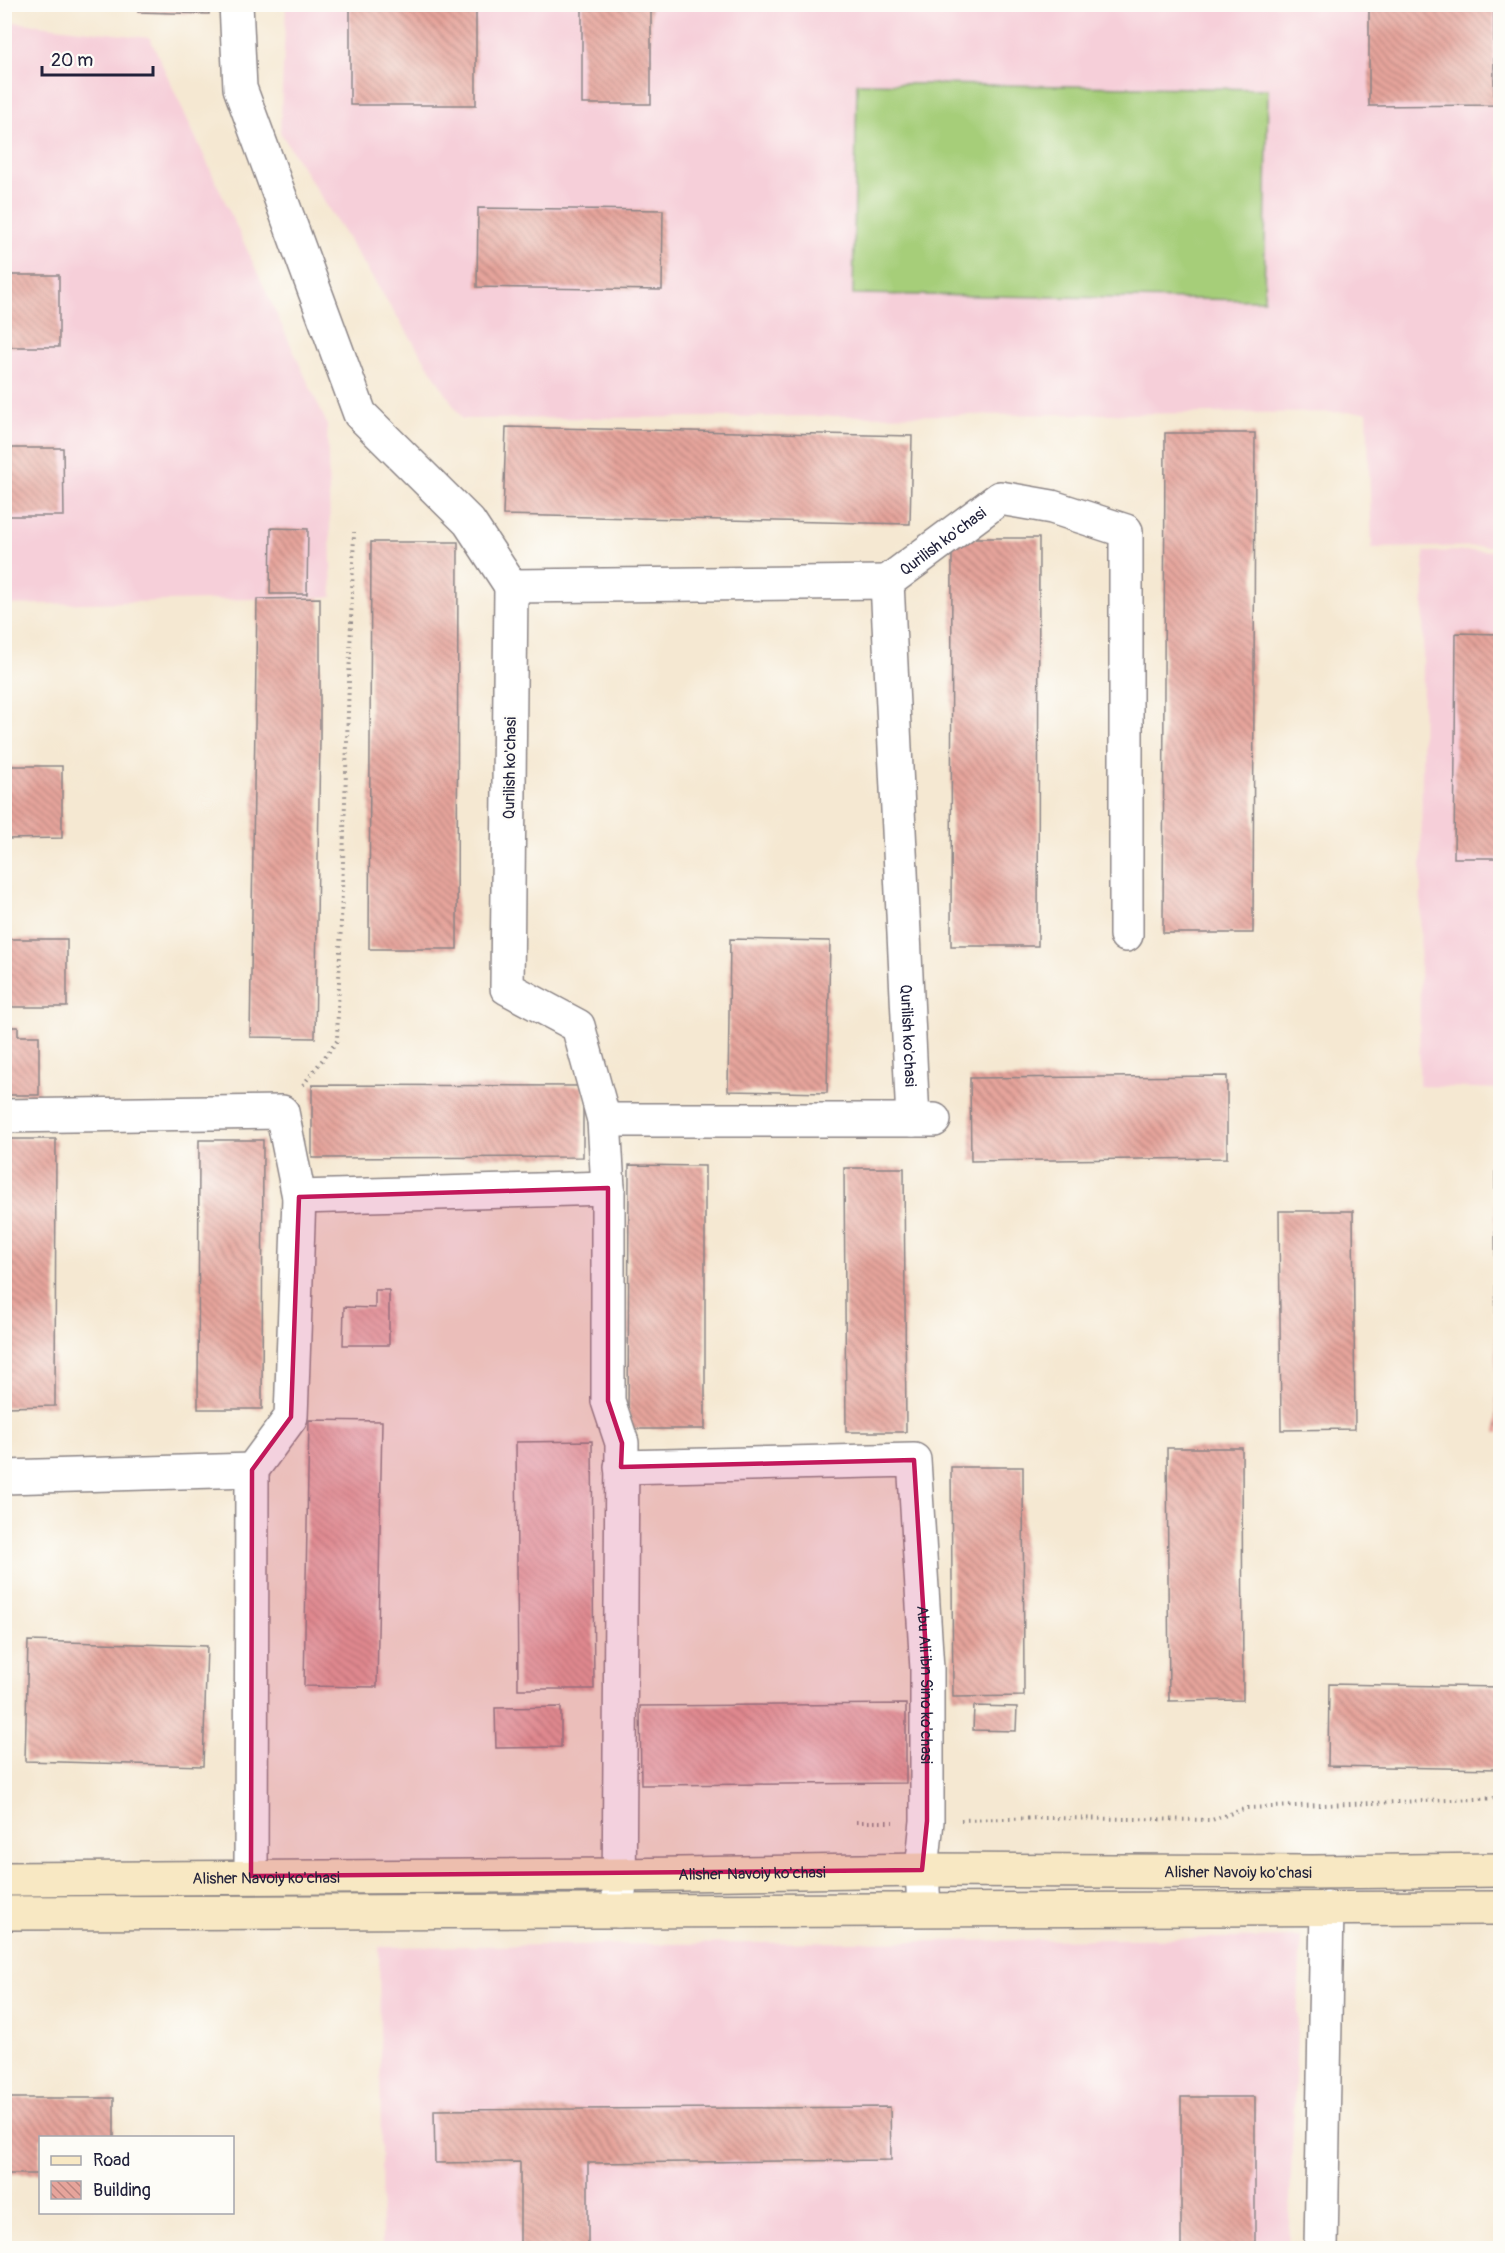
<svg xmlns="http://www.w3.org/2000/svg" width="1505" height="2253" font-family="Pangolin,sans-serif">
  <defs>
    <pattern id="building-back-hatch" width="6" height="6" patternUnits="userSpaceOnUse" patternTransform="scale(1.5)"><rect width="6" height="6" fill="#e6a49b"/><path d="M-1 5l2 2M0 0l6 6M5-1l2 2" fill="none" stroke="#ba8580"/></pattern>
  </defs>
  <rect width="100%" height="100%" fill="#fdfcf7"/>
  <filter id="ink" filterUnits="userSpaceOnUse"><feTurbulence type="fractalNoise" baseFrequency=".0167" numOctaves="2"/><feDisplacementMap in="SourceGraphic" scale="12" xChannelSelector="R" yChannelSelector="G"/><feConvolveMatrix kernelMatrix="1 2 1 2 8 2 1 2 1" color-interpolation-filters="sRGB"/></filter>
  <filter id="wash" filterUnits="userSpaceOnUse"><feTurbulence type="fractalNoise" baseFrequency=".008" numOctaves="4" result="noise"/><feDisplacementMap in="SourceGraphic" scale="24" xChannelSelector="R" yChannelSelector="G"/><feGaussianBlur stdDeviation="1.35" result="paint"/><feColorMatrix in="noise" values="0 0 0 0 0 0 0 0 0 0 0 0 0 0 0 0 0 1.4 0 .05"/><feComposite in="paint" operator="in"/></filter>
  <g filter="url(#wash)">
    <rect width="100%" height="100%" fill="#f5e8d2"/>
    <g fill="#f6cfd9">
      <path d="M286 5H1500V546L1372 548 1367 412 462 419 280 132Z"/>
      <path d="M4 21 150 38 327 424 332 597 5 605Z"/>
      <path d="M1500 550V1089L1419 1086 1424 552Z"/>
      <path d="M1301 1937 1288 2248H382L379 1947Z"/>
    </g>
    <path fill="#a6ce79" stroke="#64785a" stroke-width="1.5" d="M857 83 1268 89 1264 300 853 294Z"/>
    <g id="blocks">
      <g fill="url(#building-back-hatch)">
        <path d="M139 4H209V14L138 12Z"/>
        <rect x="350" y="4" width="126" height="101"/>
        <rect x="582" y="4" width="69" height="100"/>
        <path d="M1369 4H1494V105L1369 106Z"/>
        <path d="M478 208 663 210 662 290 477 287Z"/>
        <rect x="4" y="275" width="55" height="72"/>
        <path d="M506 427 912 436 910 524 503 515Z"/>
        <path d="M1165 433H1255L1253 933H1163Z"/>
        <path d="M4 448H63L64 516H4Z"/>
        <path d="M271 528 308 529 307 594H270Z"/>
        <path d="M952 538H1039L1038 946H951Z"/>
        <path d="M371 542H458L457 949H369Z"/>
        <path d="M320 598V740L315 1038 250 1037 257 599Z"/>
        <path d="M1456 633 1500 634V858H1454Z"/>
        <path d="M4 766H62V838L4 839Z"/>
        <rect x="4" y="939" width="63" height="68"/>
        <path d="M730 939 830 941 827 1093 728 1091Z"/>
        <path d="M4 1027H18V1036H39V1095H4Z"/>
        <path d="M1227 1076V1158L971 1161 970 1078Z"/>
        <path d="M312 1085 583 1086V1157L312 1158Z"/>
        <path d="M4 1139H56L55 1406 4 1407Z"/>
        <path d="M199 1140H263L262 1409H198Z"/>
        <path d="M629 1165 705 1166V1429H628Z"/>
        <path d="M844 1168H904L906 1432H846Z"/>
        <path d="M1495 1172H1500V1433H1496Z"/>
        <path d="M1279 1211H1353L1355 1429 1281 1430Z"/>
        <path d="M375 1290H389V1345H343L344 1307 375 1308Z"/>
        <path d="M309 1420 382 1421 377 1687 304 1686Z"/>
        <path d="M592 1441 594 1689H518L516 1442Z"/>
        <path d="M1167 1448H1242L1243 1700 1169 1701Z"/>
        <path d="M951 1467H1023L1024 1696 953 1697Z"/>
        <path d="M28 1641 207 1646 203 1766 25 1761Z"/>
        <path d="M1329 1684 1500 1687V1769L1328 1766Z"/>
        <path d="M906 1704V1783L641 1785 640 1706Z"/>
        <path d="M974 1706 1017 1707 1016 1731 973 1730Z"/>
        <path d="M561 1707V1747L496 1748 495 1708Z"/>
        <rect x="1181" y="2097" width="74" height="151"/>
        <path d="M4 2098H114V2138H40V2174H4Z"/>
        <path d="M890 2107 891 2160 588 2163V2248H520V2162L435 2163 434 2110Z"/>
      </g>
    </g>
  </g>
  <g filter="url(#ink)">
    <use href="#blocks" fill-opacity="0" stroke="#8c8586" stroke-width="1.5"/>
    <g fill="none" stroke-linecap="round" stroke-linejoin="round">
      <defs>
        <g id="minor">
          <path d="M236 4 240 88 360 414 469 522 511 586"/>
          <path id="s1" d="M887 582 1000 498 1052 507 1126 531V935"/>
          <path id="s2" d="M887 582 913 1120"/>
          <path d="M511 586 507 988 578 1026 604 1120 608 1188V1401L622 1443 619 1911"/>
          <path d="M511 586 887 582"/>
          <path d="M4 1116 282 1112 299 1197 291 1417 252 1470 251 1876"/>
          <path d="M604 1120H934"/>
          <path d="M299 1197 608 1188"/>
          <path id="s3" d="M621 1467 914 1460 927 1669V1821L922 1870 924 1909"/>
          <path d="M4 1477 252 1470"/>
          <path d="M1321 2248 1327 1907"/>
        </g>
        <g id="secondary">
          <path id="s4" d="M4 1879 620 1875 922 1870 1312 1872 1500 1870"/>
          <path d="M4 1913 1500 1908"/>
        </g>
      </defs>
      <use href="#minor" stroke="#8c8586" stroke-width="36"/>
      <use href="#secondary" stroke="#8c8586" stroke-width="36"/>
      <g stroke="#8c8586" stroke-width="4" stroke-dasharray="1.5 4.5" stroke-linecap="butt">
        <path d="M303 1085 337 1041 354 532"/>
        <path d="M961 1820 1047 1818 1212 1820 1247 1808 1500 1798"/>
        <path d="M856 1822H893"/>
      </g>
      <use href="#minor" stroke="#fff" stroke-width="33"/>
      <use href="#secondary" stroke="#f8e8c3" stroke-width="33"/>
    </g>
  </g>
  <path fill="#c2185b" fill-opacity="0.2" stroke="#c2185b" stroke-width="4.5" stroke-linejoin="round" d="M608 1188V1401L622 1443 621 1467 914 1460 927 1669V1821L922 1870 251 1876 252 1470 291 1417 299 1197Z"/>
  <g text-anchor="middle" stroke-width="4.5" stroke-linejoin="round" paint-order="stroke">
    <g font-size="16" fill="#22223b" stroke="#fdfcf7">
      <text dy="6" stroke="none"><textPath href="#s1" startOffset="69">Qurilish ko'chasi</textPath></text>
      <text transform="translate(509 768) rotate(-89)" y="6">Qurilish ko'chasi</text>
      <text dy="6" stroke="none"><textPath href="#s2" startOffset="454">Qurilish ko'chasi</textPath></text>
      <text dy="6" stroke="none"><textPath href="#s3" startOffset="518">Abu Ali ibn Sino ko'chasi</textPath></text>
      <text dy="6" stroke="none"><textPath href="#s4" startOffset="1234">Alisher Navoiy ko'chasi</textPath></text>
      <text dy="6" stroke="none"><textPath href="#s4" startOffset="748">Alisher Navoiy ko'chasi</textPath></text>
      <text dy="6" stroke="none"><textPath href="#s4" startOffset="262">Alisher Navoiy ko'chasi</textPath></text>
    </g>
  </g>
  <rect width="1505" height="2253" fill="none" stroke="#fdfcf7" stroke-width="24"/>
  <rect x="39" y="2136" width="195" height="78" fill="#fdfcf7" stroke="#a5a5ac" stroke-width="1.5"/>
  <rect x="51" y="2156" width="30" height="9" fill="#f8e8c3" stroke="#a5a5ac" stroke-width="1.5"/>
  <text x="93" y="2166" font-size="18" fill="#22223b">Road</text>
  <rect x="51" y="2181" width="30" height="18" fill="url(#building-back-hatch)" stroke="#a5a5ac" stroke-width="1.5"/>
  <text x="93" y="2196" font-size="18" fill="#22223b">Building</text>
  <path d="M42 66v9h111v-9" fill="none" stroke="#22223b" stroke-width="3"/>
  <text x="51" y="66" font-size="18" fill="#22223b" stroke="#fdfcf7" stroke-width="4.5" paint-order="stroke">20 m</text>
</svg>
